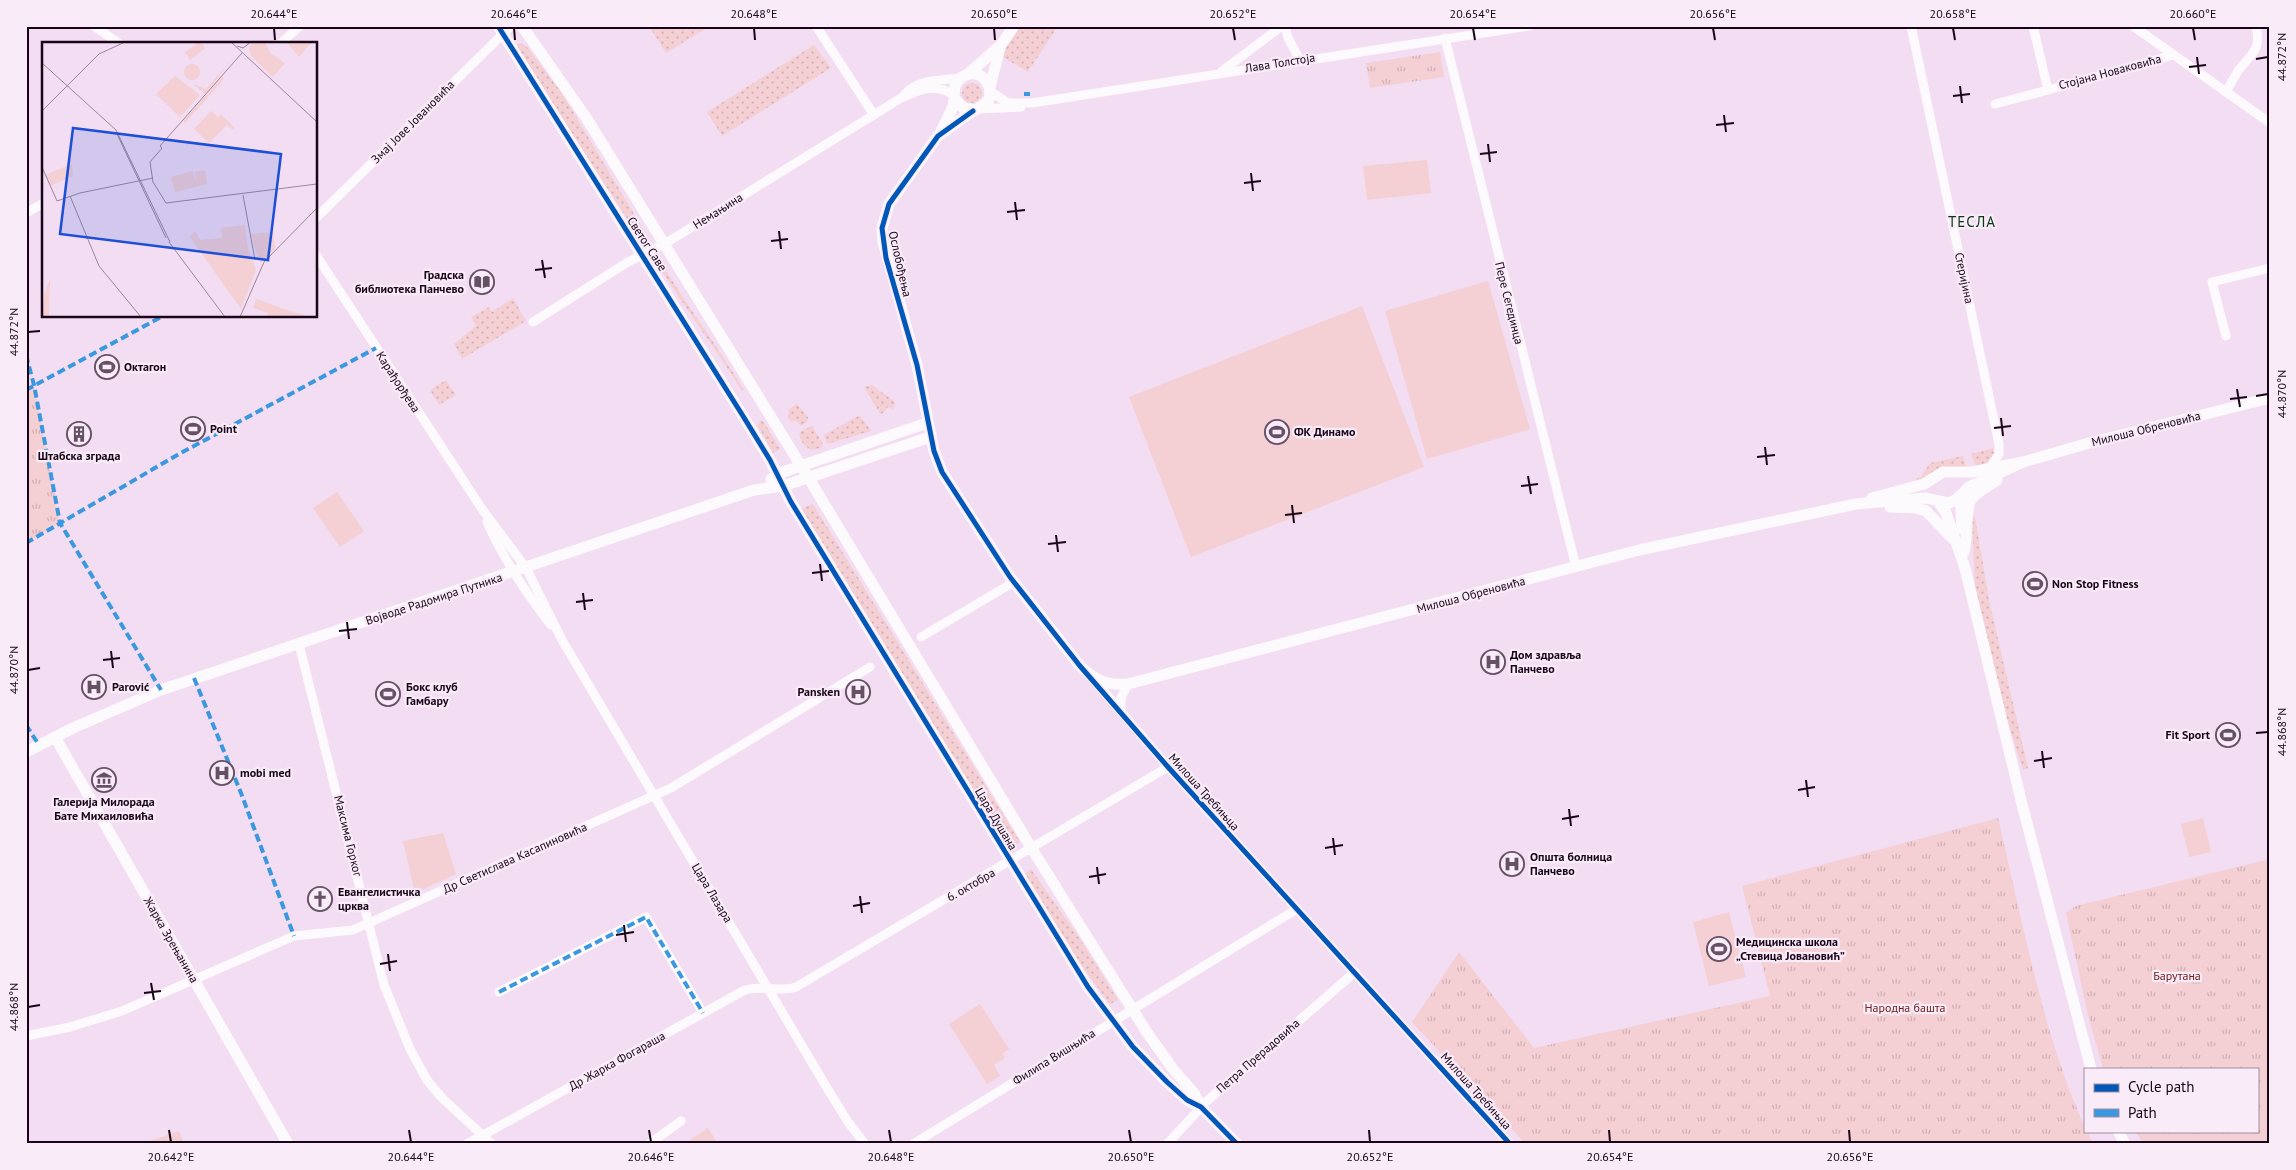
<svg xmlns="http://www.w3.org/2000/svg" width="2296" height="1170" font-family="'PT Sans',sans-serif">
  <defs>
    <pattern id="grass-dots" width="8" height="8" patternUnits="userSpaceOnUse" patternTransform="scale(1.25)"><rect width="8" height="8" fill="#f4cfd4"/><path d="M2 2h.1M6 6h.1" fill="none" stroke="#d1b0b5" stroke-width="1.8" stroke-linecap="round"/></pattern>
    <pattern id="park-tufts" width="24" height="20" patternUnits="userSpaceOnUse" patternTransform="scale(1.25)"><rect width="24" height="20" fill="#f4cfd4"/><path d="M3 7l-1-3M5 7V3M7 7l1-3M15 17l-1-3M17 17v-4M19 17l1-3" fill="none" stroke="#d1b0b5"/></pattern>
  </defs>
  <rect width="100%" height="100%" fill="#f3ddf2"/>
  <g fill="url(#grass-dots)">
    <path d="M649 26H710L666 53Z"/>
    <path d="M1019 26H1058L1028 72 1001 56Z"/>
    <path d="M521 43 527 47 562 93 649 239 642 242 515 45Z"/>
    <path d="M814 45 831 68 722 136 707 112Z"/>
    <circle cx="972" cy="93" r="10"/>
    <path d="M662 264C688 307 718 347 744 390L742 391C716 348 685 309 659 266Z"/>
    <path d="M513 298 526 321 462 359 454 344 476 326 471 317 489 307 492 312Z"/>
    <path d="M446 380 456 395 439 405 430 390Z"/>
    <path d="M872 385 895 402 894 409 888 407 881 415 864 387Z"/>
    <path d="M797 404 808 417 807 422 801 426 795 420 791 422 788 417 789 409Z"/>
    <path d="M858 416 861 417 871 431 827 444 824 435Z"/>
    <path d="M760 420 764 422 780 449 773 453 758 426Z"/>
    <path d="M812 426 823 444 821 448 811 450 803 444 799 435 801 431Z"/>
    <path d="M1993 448C1996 461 1986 465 1976 467L1971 454Z"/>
    <path d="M1963 456 1967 469 1942 467 1917 482 1916 479 1921 477 1930 463Z"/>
    <path d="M813 504 1020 842 1012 846 978 798 800 509Z"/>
    <path d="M1975 517 1989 600 2028 768 2023 770 2003 707 1975 588 1972 518Z"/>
    <path d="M1031 869 1080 939 1118 1000 1110 1004 1072 953 1024 874Z"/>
  </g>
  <g fill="url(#park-tufts)">
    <path d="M1440 52 1444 77 1370 88 1366 63Z"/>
    <path d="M34 385 60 523 26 543V390Z"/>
    <path d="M1998 818C2024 927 2044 1045 2093 1144H1526L1412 1022 1459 952 1534 1048 1770 996 1742 886Z"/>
    <path d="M2270 859V1144H2144L2135 1131H2257V1069H2103L2088 1015 2066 913 2076 906Z"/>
  </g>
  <g fill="#f4cfd4">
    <path d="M1427 160 1431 193 1367 200 1363 166Z"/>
    <path d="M1488 281 1530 429 1427 459 1385 311Z"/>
    <path d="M1362 306 1424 467 1191 557 1129 397Z"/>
    <path d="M337 492 364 531 340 547 313 508Z"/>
    <path d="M2203 818 2211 852 2189 857 2181 824Z"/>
    <path d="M443 833 456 874 415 893 403 841Z"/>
    <path d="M1729 912 1746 977 1709 986 1693 922Z"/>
    <path d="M980 1004 1009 1049 1002 1054 1005 1058 994 1065 1000 1076 987 1084 949 1024Z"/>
    <path d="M708 1128 718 1144H693L690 1140Z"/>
    <path d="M179 1131 184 1144H152L150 1141Z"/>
  </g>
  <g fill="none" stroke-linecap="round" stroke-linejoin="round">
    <g stroke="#fdfafd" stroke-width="9">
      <path d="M94 26 120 44"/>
      <path d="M816 26 874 115"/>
      <path d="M1285 26 1288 38 1300 60"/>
      <path d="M1911 26 1999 444V454L1989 469"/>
      <path d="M2033 26 2048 90 2173 55"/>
      <path d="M2133 26 2270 123"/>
      <path d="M1445 38 1576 567"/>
      <path d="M280 44 300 26"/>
      <path d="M1222 71 1282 26"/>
      <path d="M990 91 1008 103H1032L1529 26"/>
      <path d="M2226 92C2230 85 2234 78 2238 71 2251 54 2262 50 2256 26"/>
      <path d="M905 94C920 78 940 81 960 78"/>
      <path d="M1995 104 2048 90"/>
      <path d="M979 109 1021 107"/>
      <path d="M26 213 44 203"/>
      <path d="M316 218 511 26"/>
      <path d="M316 255 482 509 526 568 562 640 824 1083 848 1122 865 1144"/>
      <path d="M533 322 628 262 671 240 901 98C920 90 935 82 954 95"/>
      <path d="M2226 336 2212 282 2270 268"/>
      <path d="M487 522C504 560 526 593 551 625"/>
      <path d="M921 637 1014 582"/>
      <path d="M299 644 384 985 410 1049 427 1080 442 1098 492 1144"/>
      <path d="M1091 676 1168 767 1510 1144"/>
      <path d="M1121 713V698L1128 684"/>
      <path d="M499 992 646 917 703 1013"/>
      <path d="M26 1036 70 1027 122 1011 294 936 353 930 671 788 870 667"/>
      <path d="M467 1144 743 991C760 984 779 993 796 987L1168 767"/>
      <path d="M649 1144 681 1121"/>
      <path d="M913 1144 1297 909"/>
      <path d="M1167 1144 1208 1100 1355 972"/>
    </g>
    <g stroke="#fdfafd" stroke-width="11">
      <path d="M498 26 743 416 770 460 791 502 1088 987 1133 1047 1167 1082 1187 1100 1201 1107 1237 1144"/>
      <path d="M522 26 587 119 808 477 1032 849 1146 1031 1173 1069 1194 1093 1201 1107"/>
      <path d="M968 74 1001 45 1014 26"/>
      <path d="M990 87 1000 48"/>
      <path d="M973 111 938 136 889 204 882 228 883 242 917 365 934 451 942 472 1010 577 1080 666C1095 680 1107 686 1128 684L1639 550 1856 504 1926 498 1949 503 1957 499 1969 487 2023 462"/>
      <path d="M941 131C945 123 950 114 953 106 956 95 951 84 962 77 979 66 994 84 989 100L976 110 963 108 955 99"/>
      <path d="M771 479 777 474 927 423"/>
      <path d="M1960 496 1962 529"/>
      <path d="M1872 498 1924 484 1943 472H1972L2023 462 2089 443 2270 398"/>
      <path d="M1938 501 1946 513 1965 568 2022 804 2091 1069"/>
      <path d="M1890 507 1916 508 1926 511 1954 540"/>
      <path d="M1964 552C1968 538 1965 509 1971 500 1977 491 1989 486 1997 480"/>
      <path d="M55 737 288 1144"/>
      <path d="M26 752 73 728 161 690 754 490 783 486 930 437"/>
      <path d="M2118 1131 2125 1144"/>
    </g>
    <g stroke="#3b98df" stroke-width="4" stroke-dasharray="8 4" stroke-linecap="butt">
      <path d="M1024 94H1030"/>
      <path d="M26 355 34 385 60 523 161 690"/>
      <path d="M26 390 163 316"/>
      <path d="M26 543 179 454 376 348"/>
      <path d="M194 678 241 793 294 936"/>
      <path d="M26 725 39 745"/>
      <path d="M499 992 646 917 703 1013"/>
    </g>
    <defs>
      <g id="cycleway">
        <path d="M498 26 743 416 770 460 791 502 1088 987 1133 1047 1167 1082 1187 1100 1201 1107 1237 1144"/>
        <path d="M973 111 938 136 889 204 882 228 886 258 917 365 934 451 942 472 1010 577 1080 666 1168 767 1510 1144"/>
      </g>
    </defs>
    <use href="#cycleway" stroke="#f9ebf8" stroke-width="8"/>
    <use href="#cycleway" stroke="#0057b8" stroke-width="5"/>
  </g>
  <path fill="none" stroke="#190419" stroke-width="2" d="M274 28 275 40M514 28 515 40M754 28 755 40M994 28 995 40M1233 28 1235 40M1473 28 1475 40M1713 28 1715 40M1953 28 1955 40M2193 28 2195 40M2197 57 2199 74M2256 59 2268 57M2189 67 2206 65M1960 86 1962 103M1953 96 1970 94M1724 115 1726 132M1716 125 1734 123M1488 144 1490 162M1480 154 1497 152M1251 173 1253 191M1244 183 1261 181M1015 202 1017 220M1007 212 1025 210M779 231 781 249M771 241 788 239M542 260 545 278M535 270 552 268M28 332 40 331M2237 389 2240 407M2256 396 2268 394M2230 399 2247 397M2001 418 2003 436M1994 428 2011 426M1765 447 1767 465M1757 457 1775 455M1528 476 1531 494M1521 486 1538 484M1292 505 1294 523M1285 515 1302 513M1056 535 1058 552M1048 544 1066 542M820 564 822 581M812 573 829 571M583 593 585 610M576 602 593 600M347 622 349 639M339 631 357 629M111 651 113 668M103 660 120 658M28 670 40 668M2256 733 2268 732M2042 751 2044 768M2034 761 2052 758M1806 780 1808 797M1798 790 1815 787M1569 809 1571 826M1562 819 1579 816M1333 838 1335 855M1325 848 1343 845M1097 867 1099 884M1089 877 1106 874M860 896 862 913M853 906 870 903M624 925 626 942M616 935 634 932M388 954 390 971M380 964 397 961M151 983 154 1000M144 993 161 991M28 1007 40 1005M169 1130 171 1142M409 1130 411 1142M649 1130 651 1142M889 1130 891 1142M1129 1130 1131 1142M1369 1130 1370 1142M1609 1130 1610 1142M1849 1130 1850 1142"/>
  <defs>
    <symbol id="library-ring" viewBox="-11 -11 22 22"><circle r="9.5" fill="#f9ebf8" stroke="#655065" stroke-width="1.5"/><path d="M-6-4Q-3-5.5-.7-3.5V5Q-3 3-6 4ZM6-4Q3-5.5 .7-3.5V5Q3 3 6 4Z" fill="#655065"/></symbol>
    <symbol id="stadium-ring" viewBox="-11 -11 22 22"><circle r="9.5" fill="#f9ebf8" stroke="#655065" stroke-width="1.5"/><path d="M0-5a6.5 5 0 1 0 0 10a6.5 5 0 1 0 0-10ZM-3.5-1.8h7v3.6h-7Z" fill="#655065"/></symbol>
    <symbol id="building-ring" viewBox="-11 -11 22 22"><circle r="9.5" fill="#f9ebf8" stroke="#655065" stroke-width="1.5"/><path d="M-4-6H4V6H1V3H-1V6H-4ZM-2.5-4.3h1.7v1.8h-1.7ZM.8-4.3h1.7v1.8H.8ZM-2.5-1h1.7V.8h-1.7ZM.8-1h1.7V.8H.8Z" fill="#655065"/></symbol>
    <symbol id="hospital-ring" viewBox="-11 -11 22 22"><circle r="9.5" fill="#f9ebf8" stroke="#655065" stroke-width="1.5"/><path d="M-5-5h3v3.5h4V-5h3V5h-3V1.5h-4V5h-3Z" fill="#655065"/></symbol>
    <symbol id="museum-ring" viewBox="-11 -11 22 22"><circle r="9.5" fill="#f9ebf8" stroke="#655065" stroke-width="1.5"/><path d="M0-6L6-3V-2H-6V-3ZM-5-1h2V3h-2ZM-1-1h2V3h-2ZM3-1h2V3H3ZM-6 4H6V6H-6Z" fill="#655065"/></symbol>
    <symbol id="church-ring" viewBox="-11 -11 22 22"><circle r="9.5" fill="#f9ebf8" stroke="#655065" stroke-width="1.5"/><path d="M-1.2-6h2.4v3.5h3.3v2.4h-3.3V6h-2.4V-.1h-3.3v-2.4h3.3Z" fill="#655065"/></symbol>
  </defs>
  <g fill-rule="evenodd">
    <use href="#library-ring" x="468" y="268" width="28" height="28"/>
    <use href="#stadium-ring" x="93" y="353" width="28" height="28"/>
    <use href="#stadium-ring" x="179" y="415" width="28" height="28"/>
    <use href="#stadium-ring" x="1263" y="418" width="28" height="28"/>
    <use href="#building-ring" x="65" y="420" width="28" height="28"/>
    <use href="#stadium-ring" x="2021" y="570" width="28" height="28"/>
    <use href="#hospital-ring" x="1479" y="648" width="28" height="28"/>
    <use href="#hospital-ring" x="80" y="673" width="28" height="28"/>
    <use href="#hospital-ring" x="844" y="678" width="28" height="28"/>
    <use href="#stadium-ring" x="374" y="680" width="28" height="28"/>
    <use href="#stadium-ring" x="2214" y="721" width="28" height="28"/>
    <use href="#hospital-ring" x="208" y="759" width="28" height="28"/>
    <use href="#museum-ring" x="90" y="766" width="28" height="28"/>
    <use href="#hospital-ring" x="1498" y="850" width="28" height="28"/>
    <use href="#church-ring" x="306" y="885" width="28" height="28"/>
    <use href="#stadium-ring" x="1705" y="935" width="28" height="28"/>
  </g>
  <g text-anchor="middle" stroke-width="4.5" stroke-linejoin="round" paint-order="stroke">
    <g font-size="12" fill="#190419" stroke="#f9ebf8">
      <text transform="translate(1280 63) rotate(-9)" y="4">Лава Толстоја</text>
      <text transform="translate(2110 72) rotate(-15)" y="4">Стојана Новаковића</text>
      <text transform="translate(413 122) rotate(-45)" y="4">Змај Јове Јовановића</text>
      <text transform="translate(718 211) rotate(-32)" y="4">Немањина</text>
      <text transform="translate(647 244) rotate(57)" y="4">Светог Саве</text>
      <text transform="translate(900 264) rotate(77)" y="4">Ослобођења</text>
      <text transform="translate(1964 278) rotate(78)" y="4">Стеријина</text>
      <text transform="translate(1509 303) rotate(76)" y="4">Пере Сегединца</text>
      <text transform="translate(398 382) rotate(57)" y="4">Карађорђева</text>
      <text transform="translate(2146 429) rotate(-14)" y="4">Милоша Обреновића</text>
      <text transform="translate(1471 595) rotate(-15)" y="4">Милоша Обреновића</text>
      <text transform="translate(434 599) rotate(-18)" y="4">Војводе Радомира Путника</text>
      <text transform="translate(1204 792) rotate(48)" y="4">Милоша Требињца</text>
      <text transform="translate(996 819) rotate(59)" y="4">Цара Душана</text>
      <text transform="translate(348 836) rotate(76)" y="4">Максима Горког</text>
      <text transform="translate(515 858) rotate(-24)" y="4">Др Светислава Касапиновића</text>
      <text transform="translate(971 885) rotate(-30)" y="4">6. октобра</text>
      <text transform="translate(712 893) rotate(59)" y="4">Цара Лазара</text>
      <text transform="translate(171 940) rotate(60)" y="4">Жарка Зрењанина</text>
      <text transform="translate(1258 1056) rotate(-41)" y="4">Петра Прерадовића</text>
      <text transform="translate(1054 1057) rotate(-32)" y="4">Филипа Вишњића</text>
      <text transform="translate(617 1061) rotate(-29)" y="4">Др Жарка Фогараша</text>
      <text transform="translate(1476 1091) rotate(48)" y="4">Милоша Требињца</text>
    </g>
    <g font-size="12" font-weight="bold" fill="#190419" stroke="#f9ebf8" text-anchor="start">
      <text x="464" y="279" text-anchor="end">Градска<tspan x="464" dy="14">библиотека Панчево</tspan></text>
      <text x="124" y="371">Октагон</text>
      <text x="210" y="433">Point</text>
      <text x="1294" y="436">ФК Динамо</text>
      <text x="79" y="460" text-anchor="middle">Штабска зграда</text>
      <text x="2052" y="588">Non Stop Fitness</text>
      <text x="1510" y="659">Дом здравља<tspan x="1510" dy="14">Панчево</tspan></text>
      <text x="112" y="691">Parović</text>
      <text x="406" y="691">Бокс клуб<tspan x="406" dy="14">Гамбару</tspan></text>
      <text x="840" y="696" text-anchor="end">Pansken</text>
      <text x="2210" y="739" text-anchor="end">Fit Sport</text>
      <text x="240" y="777">mobi med</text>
      <text x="104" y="806" text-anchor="middle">Галерија Милорада<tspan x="104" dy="14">Бате Михаиловића</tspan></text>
      <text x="1530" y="861">Општа болница<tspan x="1530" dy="14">Панчево</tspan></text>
      <text x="338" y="896">Евангелистичка<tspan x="338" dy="14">црква</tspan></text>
      <text x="1736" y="946">Медицинска школа<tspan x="1736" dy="14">„Стевица Јовановић”</tspan></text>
    </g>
    <g font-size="12" fill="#72211c" stroke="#f9ebf8">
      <text x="2177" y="980">Барутана</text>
      <text x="1905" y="1012">Народна башта</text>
    </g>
    <g font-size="15" letter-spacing="1" fill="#073814" stroke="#f9ebf8">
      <text x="1972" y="227">ТЕСЛА</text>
    </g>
  </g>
  <g transform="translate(42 42)">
    <rect width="275" height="275" fill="#f3ddf2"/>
    <path d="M152 0H159L163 6 148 18 143 10 155 2ZM191 16 163 52 151 42 164 47ZM142 30a8 8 0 1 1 16 0a8 8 0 1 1-16 0ZM180 35 182 37 143 81 141 79ZM8 236 7 275H0L3 248 7 249 4 247Z" fill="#f4cfd4"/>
    <path d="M133 34 158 53 138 75 114 52ZM169 69 176 75 179 72 193 86 191 88 185 83 167 101 152 87Z" fill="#f4cfd4"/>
    <path d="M211 0H223L228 11 243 21 231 35 209 14 207 6ZM30 122 31 134 8 144 3 133ZM203 183 206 207 214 228 199 267 148 195 153 189 158 198 180 196 179 186ZM231 190 233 207 220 220 216 218 209 192ZM214 257 248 269 268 275H225L226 271 211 266Z" fill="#f4cfd4"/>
    <path d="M245 0H270L257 15ZM163 128 165 142 133 150 129 135 151 129 155 142 153 130Z" fill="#f4cfd4"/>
    <path fill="none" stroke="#9c869b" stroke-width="1" d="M189 0 275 80M195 4 201 6 209 0M0 21 74 88 128 200M0 69 57 12 83 0M75 92 124 196M118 104 120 106 108 120 111 140 124 161 275 142M118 104 200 11M0 125 15 159 38 151 111 136M201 153 213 218M28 154 57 224 99 275M127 200 183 275M198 275 222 220 275 166"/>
    <path fill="#1d4ed8" fill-opacity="0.15" stroke="#1d4ed8" stroke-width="2.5" d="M31 86 239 112 226 218 18 192Z"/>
    <rect width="275" height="275" fill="none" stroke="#190419" stroke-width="2.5"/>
  </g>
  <rect width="2296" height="1170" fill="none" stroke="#f9ebf8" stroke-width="55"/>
  <rect x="2084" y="1068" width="175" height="65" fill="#f9ebf8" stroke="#9f8f9f"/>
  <rect x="2094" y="1084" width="25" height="8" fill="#0057b8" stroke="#9f8f9f"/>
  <text x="2128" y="1092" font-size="15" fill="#190419">Cycle path</text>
  <rect x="2094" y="1109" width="25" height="8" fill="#3b98df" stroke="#9f8f9f"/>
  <text x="2128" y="1118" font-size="15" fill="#190419">Path</text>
  <rect x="28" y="28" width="2240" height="1114" fill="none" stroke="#190419" stroke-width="2"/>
  <g font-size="12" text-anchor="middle" fill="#190419">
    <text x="274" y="18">20.644°E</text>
    <text x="514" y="18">20.646°E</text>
    <text x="754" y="18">20.648°E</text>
    <text x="994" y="18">20.650°E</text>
    <text x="1233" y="18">20.652°E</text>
    <text x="1473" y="18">20.654°E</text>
    <text x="1713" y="18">20.656°E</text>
    <text x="1953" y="18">20.658°E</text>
    <text x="2193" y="18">20.660°E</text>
    <text transform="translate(2282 57) rotate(-90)" y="4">44.872°N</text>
    <text transform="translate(14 332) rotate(-90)" y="4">44.872°N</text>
    <text transform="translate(2282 394) rotate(-90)" y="4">44.870°N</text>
    <text transform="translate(14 670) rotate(-90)" y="4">44.870°N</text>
    <text transform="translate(2282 732) rotate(-90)" y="4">44.868°N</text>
    <text transform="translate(14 1007) rotate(-90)" y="4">44.868°N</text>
    <text x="171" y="1161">20.642°E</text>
    <text x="411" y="1161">20.644°E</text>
    <text x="651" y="1161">20.646°E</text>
    <text x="891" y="1161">20.648°E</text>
    <text x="1131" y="1161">20.650°E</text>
    <text x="1370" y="1161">20.652°E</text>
    <text x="1610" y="1161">20.654°E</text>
    <text x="1850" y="1161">20.656°E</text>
  </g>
</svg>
